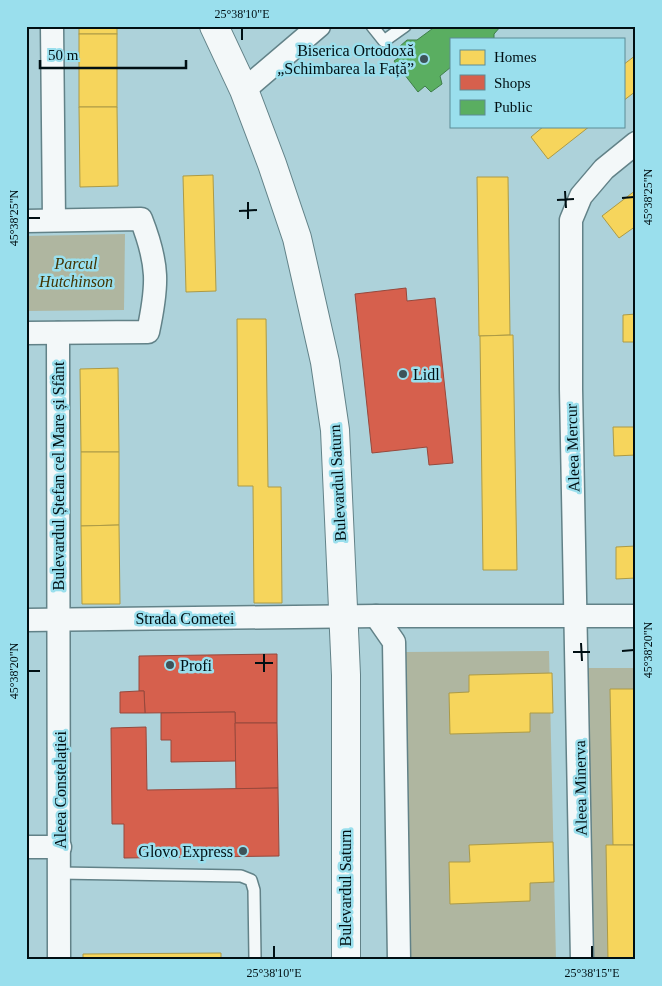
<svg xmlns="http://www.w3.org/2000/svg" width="662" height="986" font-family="Georgia,serif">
  <rect width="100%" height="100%" fill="#add2da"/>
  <g fill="#afb6a0">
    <path d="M125 234 124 310 26 311V236Z"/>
    <path d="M549 651 556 960H408L405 652Z"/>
    <path d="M587 668H636V960H590Z"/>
  </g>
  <g fill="#f6d55c" stroke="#ac9a46">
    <rect x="79" y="26" width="38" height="8"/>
    <rect x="79" y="34" width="38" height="73"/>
    <path d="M636 55V91L623 101V65Z"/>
    <path d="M79 107H117L118 186 80 187Z"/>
    <path d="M544 126H590L548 159 531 137Z"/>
    <path d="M213 175 216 291 186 292 183 176Z"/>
    <path d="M477 177H508L510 335 479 336Z"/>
    <path d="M636 190V226L619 238 602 216Z"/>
    <path d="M636 314V342H623V315Z"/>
    <path d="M237 319H266L268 487H281L282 603H254L253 486H238Z"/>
    <path d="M513 335 517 570H483L480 336Z"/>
    <path d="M118 368 119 452H81L80 369Z"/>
    <path d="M613 427H636V455L614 456Z"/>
    <path d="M81 452H119V525L81 526Z"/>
    <path d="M119 525 120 604H82L81 526Z"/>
    <path d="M636 546V578L616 579V547Z"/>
    <path d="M552 673 553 713H530V732L450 734 449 693 469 692V675Z"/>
    <path d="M610 689H636V845H613Z"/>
    <path d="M553 842 554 882 530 883V901L450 904 449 862H470L469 845Z"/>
    <path d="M606 845H636V960H608Z"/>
    <path d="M221 953V960H83V954Z"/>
  </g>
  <g fill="#d6604d" stroke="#96483c">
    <path d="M406 288 407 301 435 298 453 463 429 465 427 447 372 453 355 294Z"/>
    <path d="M277 654V723H235V712L145 713 144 691H139V656Z"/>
    <path d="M139 691H144L145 713H120V692Z"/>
    <path d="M235 712 236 761 171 762V740H161V713Z"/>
    <path d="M235 723H277L278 788 236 789Z"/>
    <path d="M146 727 147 790 278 788 279 856 124 858V824H112L111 728Z"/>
  </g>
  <path fill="#5aae61" stroke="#3f7e4a" d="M436 26H501L494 34V39H451V67L440 76 442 84 431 92 425 86 418 92 394 61 400 57 399 47 407 40H417Z"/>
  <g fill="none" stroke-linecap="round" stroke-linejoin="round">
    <defs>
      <g id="lane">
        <path d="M372 26 384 41 405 26"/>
        <path d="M59 873 241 876 251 880 254 890 255 958"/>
      </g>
      <g id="street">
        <path d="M52 26 54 220"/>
        <path d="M244 90 319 26"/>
        <path d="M26 221 141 219C159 265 158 285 148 332L26 333"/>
        <path d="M58 333 59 960"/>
        <path d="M376 616 394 642 399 960"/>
        <path d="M26 620 376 616H636"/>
        <path d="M26 847H60"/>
        <path d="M582 960 571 389V220L581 196 604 169 636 143"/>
      </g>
      <path id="secondary" d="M214 26 244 90 272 164 297 238 325 362 335 430 346 675V960"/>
    </defs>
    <use href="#lane" stroke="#628288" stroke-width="14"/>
    <use href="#street" stroke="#628288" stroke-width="25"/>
    <use href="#secondary" stroke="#628288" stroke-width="30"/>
    <use href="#lane" stroke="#f3f8f9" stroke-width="11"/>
    <use href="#street" stroke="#f3f8f9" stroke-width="22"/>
    <use href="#secondary" stroke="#f3f8f9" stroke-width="28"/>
  </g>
  <path fill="none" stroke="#000f13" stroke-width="2" d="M242 28V40M565 191 566 208M622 198 634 197M557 200 574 199M248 202V219M239 211 257 210M28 218H40M581 643 582 661M622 651 634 650M573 652H590M264 654V672M255 663H273M28 671H40M274 946V958M592 946V958"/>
  <g fill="#3d5359" stroke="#9adfed" stroke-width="2">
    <circle cx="424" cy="59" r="5"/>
    <circle cx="403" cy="374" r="5"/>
    <circle cx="170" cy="665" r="5"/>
    <circle cx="243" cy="851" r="5"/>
  </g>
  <g text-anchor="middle" stroke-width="5" stroke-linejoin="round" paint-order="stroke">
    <g font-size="16" fill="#000f13" stroke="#9adfed" text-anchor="end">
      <text x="414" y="56">Biserica Ortodoxă<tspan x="414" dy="18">„Schimbarea la Față”</tspan></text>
      <text x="413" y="380" text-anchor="start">Lidl</text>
      <text x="180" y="671" text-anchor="start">Profi</text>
      <text x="233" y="857">Glovo Express</text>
    </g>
    <g font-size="16" font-style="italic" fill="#423300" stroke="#9adfed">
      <text x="76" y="269">Parcul<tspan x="76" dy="18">Hutchinson</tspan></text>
    </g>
    <g font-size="16" fill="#000f13" stroke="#9adfed">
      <text transform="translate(572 448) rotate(-92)" y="6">Aleea Mercur</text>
      <text transform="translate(58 476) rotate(-90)" y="6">Bulevardul Ștefan cel Mare și Sfânt</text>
      <text transform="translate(337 483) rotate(-93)" y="6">Bulevardul Saturn</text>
      <text x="185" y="624">Strada Cometei</text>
      <text transform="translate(580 788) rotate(-91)" y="6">Aleea Minerva</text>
      <text transform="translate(60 790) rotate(-90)" y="6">Aleea Constelației</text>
      <text transform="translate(345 888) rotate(-90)" y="6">Bulevardul Saturn</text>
    </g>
  </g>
  <rect width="662" height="986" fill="none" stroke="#9adfed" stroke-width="55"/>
  <rect x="450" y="38" width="175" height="90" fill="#9adfed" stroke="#5c8c96"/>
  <rect x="460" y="50" width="25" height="15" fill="#f6d55c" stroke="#5c8c96"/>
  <text x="494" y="62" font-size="15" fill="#000f13">Homes</text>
  <rect x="460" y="75" width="25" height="15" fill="#d6604d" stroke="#5c8c96"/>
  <text x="494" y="88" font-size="15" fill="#000f13">Shops</text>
  <rect x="460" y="100" width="25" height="15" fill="#5aae61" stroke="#5c8c96"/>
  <text x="494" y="112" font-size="15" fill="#000f13">Public</text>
  <path d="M40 60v8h146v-8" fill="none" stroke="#000f13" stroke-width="2.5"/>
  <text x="48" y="60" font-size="15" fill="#000f13" stroke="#9adfed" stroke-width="4" paint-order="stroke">50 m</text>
  <rect x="28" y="28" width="606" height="930" fill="none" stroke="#000f13" stroke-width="2"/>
  <g font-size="12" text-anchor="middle" fill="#000f13">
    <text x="242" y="18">25°38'10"E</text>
    <text transform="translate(648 197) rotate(-90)" y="4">45°38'25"N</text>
    <text transform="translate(14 218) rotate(-90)" y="4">45°38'25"N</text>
    <text transform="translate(648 650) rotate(-90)" y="4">45°38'20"N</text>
    <text transform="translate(14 671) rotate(-90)" y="4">45°38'20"N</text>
    <text x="274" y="977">25°38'10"E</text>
    <text x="592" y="977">25°38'15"E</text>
  </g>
</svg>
